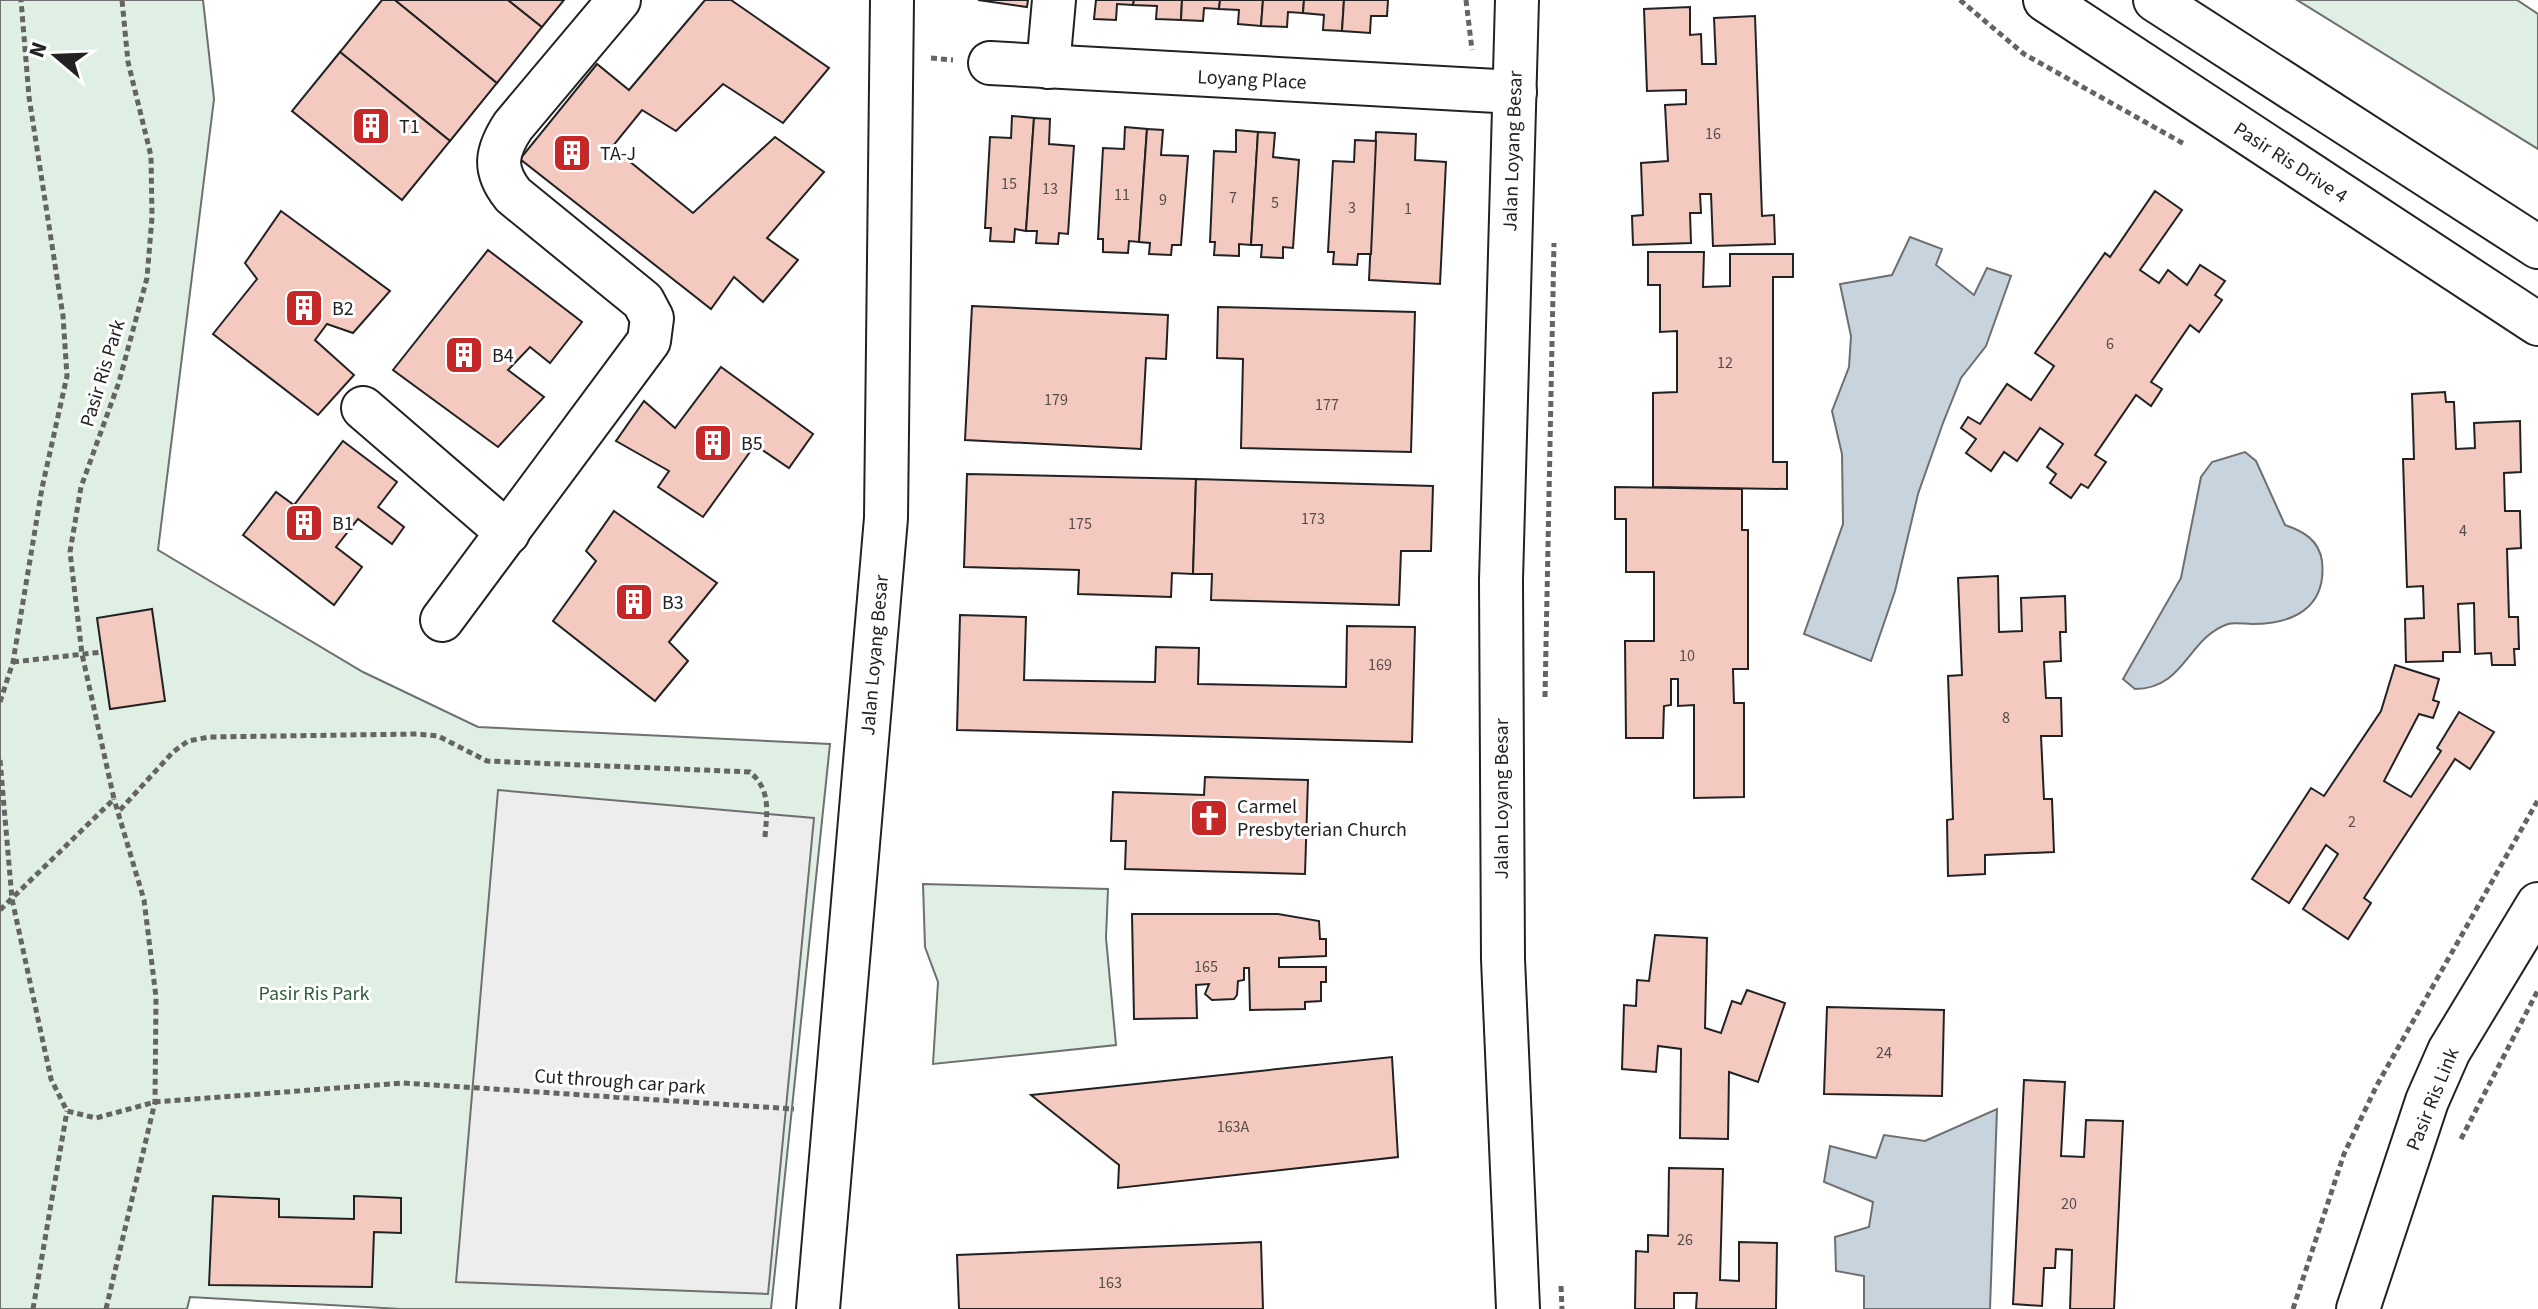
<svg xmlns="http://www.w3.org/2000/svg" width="2538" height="1309" font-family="'Source Sans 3',sans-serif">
  <rect width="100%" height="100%" fill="#fff"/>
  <g fill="#e0efe3" stroke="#6f6f6f" stroke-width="2">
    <path d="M0 0H203L214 99 158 550 363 672 478 727 830 744 771 1309H401L190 1297 187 1309H0Z"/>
    <path d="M2297 0H2517L2538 14V149Z"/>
    <path d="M923 884 1108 889 1106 938 1116 1045 933 1064 938 982 925 947Z"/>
  </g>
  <path fill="#ededed" stroke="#6f6f6f" stroke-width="2" d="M498 790 814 818 768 1294 456 1282Z"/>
  <g fill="#c7d3dd" stroke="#6f6f6f" stroke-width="2">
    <path d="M1910 237 1942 249 1936 265 1974 295 1987 268 2011 276 1986 346 1961 378 1943 423 1918 494 1895 591 1871 661 1804 634 1843 524 1842 454 1832 411 1849 367 1851 336 1840 284 1892 275Z"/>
    <path d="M2245 452 2256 461 2285 525C2303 531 2319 540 2322 561 2327 608 2293 624 2252 624 2245 624 2234 622 2228 624 2187 638 2185 689 2135 689L2123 679 2181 578 2201 477 2212 462Z"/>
    <path d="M1997 1109 1990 1309H1864V1276L1836 1271 1835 1237 1869 1227 1873 1202 1824 1182 1830 1146 1876 1158 1884 1135 1925 1141Z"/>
  </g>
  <g fill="#f3c9c0" stroke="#222" stroke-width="2">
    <path d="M382 0H395L497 83 450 141 340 52Z"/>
    <path d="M395 0H508L542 27 497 83Z"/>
    <path d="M508 0H564L542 27Z"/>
    <path d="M705 0H731L829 68 783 123 723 84 676 131 642 110 612 147 693 213 775 137 824 172 767 238 798 260 763 302 734 277 711 309 520 159 597 64 629 90Z"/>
    <path d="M978 0H1028L1027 7Z"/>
    <path d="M1096 0H1134L1133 5 1117 4 1116 20 1094 19Z"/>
    <path d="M1134 0H1182L1181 20 1156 19 1157 6 1133 5Z"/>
    <path d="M1182 0H1220L1219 9 1204 8 1203 21 1181 20Z"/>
    <path d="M1220 0H1263L1261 26 1238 24 1239 10 1219 9Z"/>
    <path d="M1263 0H1304L1303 13 1288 12 1287 27 1261 26Z"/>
    <path d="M1304 0H1344L1342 31 1323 30 1324 15 1303 13Z"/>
    <path d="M1344 0H1388L1387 16H1371L1370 33 1342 31Z"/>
    <path d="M1690 7V35L1701 34 1702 64H1716L1714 18 1755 16 1762 216 1774 215 1775 244 1713 246 1711 194H1700L1701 213H1690L1691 243 1633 245 1632 216 1643 215 1641 163 1668 161 1665 105 1686 104V90L1647 91 1644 9Z"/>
    <path d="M340 52 450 141 402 200 292 111Z"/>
    <path d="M1012 116 1034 118 1026 231 1015 229 1014 242 990 241 991 228H985L990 137 1011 138Z"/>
    <path d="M1034 118 1050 119 1049 144 1074 146 1068 234 1059 233 1058 244 1036 243 1037 231H1026Z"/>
    <path d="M1125 127 1147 129 1139 242 1129 241 1128 253 1103 252V239H1098L1103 148 1124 149Z"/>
    <path d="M1147 129 1163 130 1161 155 1188 156 1181 245H1172L1171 255 1149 254 1150 243 1139 242Z"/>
    <path d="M1236 130 1258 132 1251 245 1239 244V256L1214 255 1215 242H1210L1214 151 1236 152Z"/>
    <path d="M1258 132 1275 133 1273 157 1299 160 1293 248 1283 247V258L1261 257 1262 245H1251Z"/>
    <path d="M1376 132 1416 134 1415 160 1446 162 1440 284 1369 280Z"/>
    <path d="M1355 140 1376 141 1371 254H1358L1357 265 1333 264 1334 252H1328L1333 161 1354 162Z"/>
    <path d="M2155 191 2182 210 2140 270 2159 283 2168 270 2187 285 2200 265 2225 281 2215 295 2222 300 2199 332 2190 325 2151 382 2162 389 2151 406 2136 395 2095 455 2106 462 2088 488 2081 484 2071 498 2050 483 2056 474 2047 467 2063 444 2040 428 2017 461 2004 452 1991 471 1966 453 1976 439 1961 428 1968 417 1980 424 2007 384 2031 400 2054 366 2035 353 2105 253 2110 257Z"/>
    <path d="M281 211 390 291 353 333 327 324 315 340 354 375 318 415 213 334 257 279 245 263Z"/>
    <path d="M488 250 582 322 550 363 530 347 508 370 544 397 498 447 393 370Z"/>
    <path d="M1648 252H1704L1703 287 1730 286V254H1793V277H1773V462H1787V489L1653 487V393L1677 392V331L1660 332V285H1648Z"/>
    <path d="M972 306 1168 315 1166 359 1146 358 1141 449 965 440Z"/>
    <path d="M1218 307 1415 312 1411 452 1241 448 1243 359 1217 358Z"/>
    <path d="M721 367 813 434 789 468 755 445 703 517 658 487 669 471 616 441 644 401 675 428Z"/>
    <path d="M2445 392 2446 402H2454L2456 449 2475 448 2474 423 2520 421 2521 472 2504 473 2505 511H2520L2521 548 2507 549 2509 617H2518L2519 649H2514L2515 665H2492L2491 653 2475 654 2474 603 2458 604 2460 652H2443V661L2406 662 2405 619 2424 618 2423 586 2407 587 2403 459H2414L2412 394Z"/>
    <path d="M343 441 397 482 378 507 404 527 392 544 358 519 336 547 362 567 334 605 243 535 276 492 294 505Z"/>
    <path d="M967 474 1196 479 1193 574 1172 573 1171 597 1078 594 1079 570 964 567Z"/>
    <path d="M1196 479 1433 486 1431 551H1401L1399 605 1211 600 1212 574H1193Z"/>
    <path d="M1615 487 1742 489V530H1748V669H1733L1734 703H1744V797L1694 798V705L1678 706V679H1671V705L1664 706 1663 738H1626L1625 641H1654V572H1626V519H1615Z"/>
    <path d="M614 511 717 583 669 642 688 661 655 701 553 621 596 561 586 551Z"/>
    <path d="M1998 576 1999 632 2022 631 2021 598 2065 596 2066 632H2060L2061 661 2044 662 2046 698H2061L2062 736H2041L2044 799H2052L2054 852 1985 855V874L1948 876 1947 820 1953 819 1948 676 1962 675 1958 578Z"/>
    <path d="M152 609 165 701 110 709 97 618Z"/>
    <path d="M960 615 1026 617 1024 680 1155 682 1156 647 1199 648 1198 684 1346 687 1347 626 1415 627 1412 742 957 730Z"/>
    <path d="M2395 665 2439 679 2433 700 2439 702 2433 718 2419 714 2384 781 2411 797 2441 751 2437 748 2459 712 2494 732 2470 769 2455 759 2364 898 2371 903 2348 939 2303 909 2338 854 2326 845 2289 903 2252 879 2311 788 2324 796 2381 711Z"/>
    <path d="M1205 777 1308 780 1305 874 1125 869 1126 841H1111L1113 792 1204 795Z"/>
    <path d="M1132 914H1278L1319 921 1320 939H1326V956L1279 958V967H1326V982H1321V1001L1305 1002V1009L1250 1010 1249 968H1244V980L1238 981 1237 995 1234 999 1212 1000 1205 994 1209 984 1196 985 1197 1018 1134 1019Z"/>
    <path d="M1655 935 1707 938 1705 1028 1721 1033 1732 1001 1741 1004 1747 990 1785 1003 1758 1082 1729 1072 1728 1139 1680 1138 1681 1049 1658 1046 1656 1072 1622 1069 1624 1005 1636 1006 1637 980 1649 981Z"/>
    <path d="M1827 1007 1944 1010 1942 1096 1824 1094Z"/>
    <path d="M1392 1057 1398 1157 1118 1188 1119 1165 1031 1095Z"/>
    <path d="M2024 1080 2065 1082 2061 1156 2084 1157 2086 1120 2123 1121 2114 1309H2070L2072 1250 2056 1249 2055 1268H2044L2042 1306 2013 1304Z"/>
    <path d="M1669 1168 1723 1169 1720 1280 1739 1281V1242L1777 1243 1776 1309H1696L1697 1293H1674V1309H1635L1636 1251 1648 1252V1235L1668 1236Z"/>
    <path d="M213 1196 279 1199V1217L354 1219V1196L401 1198V1233L374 1232 372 1287 209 1285Z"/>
    <path d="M1261 1242 1263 1309H959L957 1255Z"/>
  </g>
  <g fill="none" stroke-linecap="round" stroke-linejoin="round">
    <defs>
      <g id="minor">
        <path d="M1517 0 1501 580 1503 959 1518 1309"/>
        <path d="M2045 0 2538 324"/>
        <path d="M2155 0 2538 247"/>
        <path d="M990 63 1515 92"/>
        <path d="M1048 67 1054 0"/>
        <path d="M363 408 508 533"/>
        <path d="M442 620 649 341 652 318 643 301 513 195C493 170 496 152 513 126L619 0"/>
        <path d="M818 1309 886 518 892 0"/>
        <path d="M2358 1309 2427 1101 2449 1051 2538 904"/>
      </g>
    </defs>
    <use href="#minor" stroke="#222" stroke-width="46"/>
    <g stroke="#646464" stroke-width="5" stroke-dasharray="6 4" stroke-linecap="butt">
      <path d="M1466 0 1472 50"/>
      <path d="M1960 0 2024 54 2186 145"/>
      <path d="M931 58 953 60"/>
      <path d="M13 662 102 652"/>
      <path d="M1545 697 1554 243"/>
      <path d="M0 702 13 662 42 488 67 376 63 316 29 97 21 0"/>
      <path d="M0 760 12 899 51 1079 67 1111 96 1118 155 1102 403 1083 794 1109"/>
      <path d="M120 810 173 752 188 741 209 737 417 734 438 736 487 761 750 772C771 790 767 811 765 837"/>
      <path d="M0 910 114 799 82 654 70 552 81 487 119 382 147 278 152 217 151 156 128 62 122 0"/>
      <path d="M2461 1139 2538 990"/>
      <path d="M1561 1286 1562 1309"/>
      <path d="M33 1309 67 1111"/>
      <path d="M106 1309 155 1102 156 997 144 900 114 799"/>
      <path d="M2293 1309 2344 1154 2377 1085 2538 800"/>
    </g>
    <use href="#minor" stroke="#fff" stroke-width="42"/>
  </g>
  <defs>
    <symbol id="building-square" viewBox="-11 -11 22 22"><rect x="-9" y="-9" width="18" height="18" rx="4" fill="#c62828" stroke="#fff"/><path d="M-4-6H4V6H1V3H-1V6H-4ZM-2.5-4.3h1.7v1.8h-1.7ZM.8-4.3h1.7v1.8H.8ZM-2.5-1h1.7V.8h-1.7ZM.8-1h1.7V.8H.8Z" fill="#fff"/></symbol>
    <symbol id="church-square" viewBox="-11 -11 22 22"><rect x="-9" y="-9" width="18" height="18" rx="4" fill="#c62828" stroke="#fff"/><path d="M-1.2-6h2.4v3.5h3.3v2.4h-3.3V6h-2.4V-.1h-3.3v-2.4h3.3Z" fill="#fff"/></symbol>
  </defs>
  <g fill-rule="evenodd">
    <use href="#building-square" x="349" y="104" width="44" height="44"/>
    <use href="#building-square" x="550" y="131" width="44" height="44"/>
    <use href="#building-square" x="282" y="286" width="44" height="44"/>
    <use href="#building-square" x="442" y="333" width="44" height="44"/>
    <use href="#building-square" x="691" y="421" width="44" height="44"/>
    <use href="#building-square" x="282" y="501" width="44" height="44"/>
    <use href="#building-square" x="612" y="580" width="44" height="44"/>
    <use href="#church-square" x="1187" y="796" width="44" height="44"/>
  </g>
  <g text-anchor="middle" stroke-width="6" stroke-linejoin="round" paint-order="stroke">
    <g font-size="16" fill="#564c4a">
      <text x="1713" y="139">16</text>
      <text x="1009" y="189">15</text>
      <text x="1050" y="194">13</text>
      <text x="1122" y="200">11</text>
      <text x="1233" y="203">7</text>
      <text x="1163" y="205">9</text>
      <text x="1275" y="208">5</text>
      <text x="1352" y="213">3</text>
      <text x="1408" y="214">1</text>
      <text x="2110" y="349">6</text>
      <text x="1725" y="368">12</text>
      <text x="1056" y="405">179</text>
      <text x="1327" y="410">177</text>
      <text x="1313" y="524">173</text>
      <text x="1080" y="529">175</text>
      <text x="2463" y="536">4</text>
      <text x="1687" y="661">10</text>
      <text x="1380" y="670">169</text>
      <text x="2006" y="723">8</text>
      <text x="2352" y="827">2</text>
      <text x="1206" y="972">165</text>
      <text x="1884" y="1058">24</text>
      <text x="1233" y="1132">163A</text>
      <text x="2069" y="1209">20</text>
      <text x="1685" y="1245">26</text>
      <text x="1110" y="1288">163</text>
    </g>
    <g font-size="20" fill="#222" stroke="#fff">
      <text transform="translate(1252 79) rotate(3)" y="7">Loyang Place</text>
      <text transform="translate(1512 151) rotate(-88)" y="7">Jalan Loyang Besar</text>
      <text transform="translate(2291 162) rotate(33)" y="7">Pasir Ris Drive 4</text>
      <text transform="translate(102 373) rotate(-73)" y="7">Pasir Ris Park</text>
      <text transform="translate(874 655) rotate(-85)" y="7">Jalan Loyang Besar</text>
      <text transform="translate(1501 799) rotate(-90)" y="7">Jalan Loyang Besar</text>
      <text transform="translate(620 1081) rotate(4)" y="7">Cut through car park</text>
      <text transform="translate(2432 1099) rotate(-68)" y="7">Pasir Ris Link</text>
    </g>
    <g font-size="20" fill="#222" stroke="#fff" text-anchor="start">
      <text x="399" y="133">T1</text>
      <text x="600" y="160">TA-J</text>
      <text x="332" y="315">B2</text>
      <text x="492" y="362">B4</text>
      <text x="741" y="450">B5</text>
      <text x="332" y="530">B1</text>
      <text x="662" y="609">B3</text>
      <text x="1237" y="813">Carmel<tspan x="1237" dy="23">Presbyterian Church</tspan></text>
    </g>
    <g font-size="20" fill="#2f5e38" stroke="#fff">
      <text x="314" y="1000">Pasir Ris Park</text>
    </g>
  </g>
  <g transform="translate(56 56) rotate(289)" stroke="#ffffff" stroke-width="6" paint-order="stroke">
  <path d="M0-6L14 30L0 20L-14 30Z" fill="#222222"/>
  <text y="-12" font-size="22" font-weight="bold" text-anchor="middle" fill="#222222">N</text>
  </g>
</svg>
